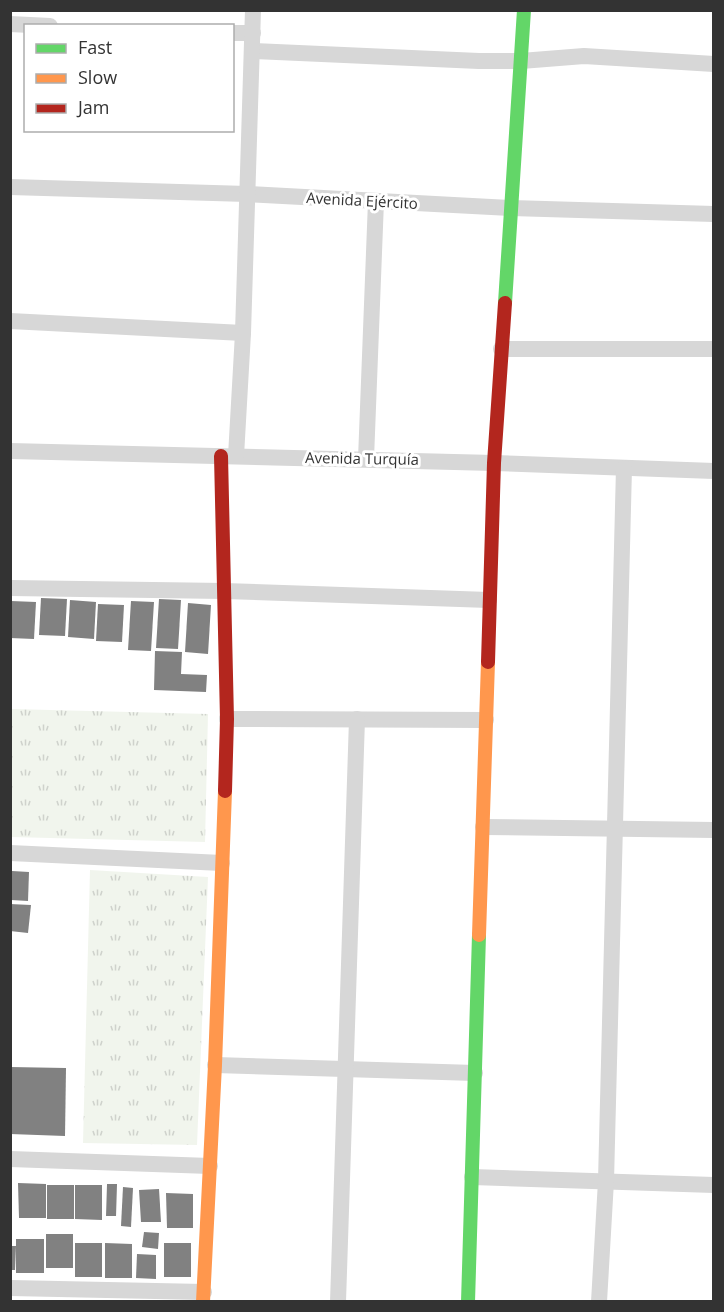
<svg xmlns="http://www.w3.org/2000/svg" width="724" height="1312" font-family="'Open Sans',sans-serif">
  <defs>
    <pattern id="park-tufts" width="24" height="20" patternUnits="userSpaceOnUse" patternTransform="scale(1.5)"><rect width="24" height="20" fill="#f1f5ed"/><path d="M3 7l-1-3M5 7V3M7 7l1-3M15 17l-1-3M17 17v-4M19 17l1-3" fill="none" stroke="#cfd2cc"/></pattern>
  </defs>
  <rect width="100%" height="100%" fill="#fff"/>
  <g fill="url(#park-tufts)">
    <path d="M11 709 208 714 205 842 11 837Z"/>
    <path d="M90 870 208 877 197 1145 83 1143Z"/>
  </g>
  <g fill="#818181">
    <path d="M41 598 67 599 65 636 39 635Z"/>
    <path d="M159 599 181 600 178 649 156 648Z"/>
    <path d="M70 600 96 602 94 639 68 637Z"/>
    <path d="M11 601 36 602 34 639 10 638Z"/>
    <path d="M131 601 154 602 151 651 128 650Z"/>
    <path d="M188 603 211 605 208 654 185 652Z"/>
    <path d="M98 604 124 605 122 642 96 641Z"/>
    <path d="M155 651 182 652 181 674 207 675 206 692 154 690Z"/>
    <path d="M12 871 29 872 28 901 11 900Z"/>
    <path d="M10 904 31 905 28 933 10 931Z"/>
    <path d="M10 1067 66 1068 65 1136 10 1134Z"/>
    <path d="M18 1183 46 1184V1218H19Z"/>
    <path d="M107 1184H117L116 1216H106Z"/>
    <rect x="47" y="1185" width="27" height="34"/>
    <path d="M75 1185H102V1220L75 1219Z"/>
    <path d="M123 1187 133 1188 131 1227 121 1226Z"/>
    <path d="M159 1189 161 1222H141L139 1190Z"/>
    <path d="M166 1193 193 1194V1228H167Z"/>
    <path d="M144 1232 159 1233 158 1249 142 1247Z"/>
    <rect x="46" y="1234" width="27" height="34"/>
    <rect x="16" y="1239" width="28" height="34"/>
    <rect x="75" y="1243" width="27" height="34"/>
    <path d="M105 1243 132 1244V1278H105Z"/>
    <rect x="164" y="1243" width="27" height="34"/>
    <path d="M10 1246H16L15 1270H10Z"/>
    <path d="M137 1254 156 1255V1279L136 1278Z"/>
  </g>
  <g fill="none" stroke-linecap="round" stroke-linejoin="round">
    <g stroke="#d7d7d7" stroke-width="16">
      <path d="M10 24 50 26"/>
      <path d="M232 33H253"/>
      <path d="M252 51 479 61H521L584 56 714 64"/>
      <path d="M10 187 247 194 511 208 714 214"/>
      <path d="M10 321 243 333"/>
      <path d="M501 349H714"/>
      <path d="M10 451 494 463 714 471"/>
      <path d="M236 456 243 333 253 10"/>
      <path d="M366 459 376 201"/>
      <path d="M10 588 224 591 489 600"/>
      <path d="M227 719 486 720"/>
      <path d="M483 827 714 830"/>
      <path d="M10 853 222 863"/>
      <path d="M215 1065 475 1073"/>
      <path d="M10 1159 210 1166"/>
      <path d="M472 1177 714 1185"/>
      <path d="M10 1288 204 1292"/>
      <path d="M338 1302 357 719"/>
      <path d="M599 1302 606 1181 624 468"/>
    </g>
    <g stroke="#63d668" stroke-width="14">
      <path d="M505 303 524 10"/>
      <path d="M468 1302 479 935"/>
    </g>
    <g stroke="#ff974d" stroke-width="14">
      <path d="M479 935 488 662"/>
      <path d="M203 1302 215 1065 225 791"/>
    </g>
    <g stroke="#b3261e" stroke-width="14">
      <path d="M221 456 227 719 225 791"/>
      <path d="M488 662 494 463 505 303"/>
    </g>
  </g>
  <g text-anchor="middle" stroke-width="6" stroke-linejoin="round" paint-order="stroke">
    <g font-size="15" fill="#333" stroke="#fff">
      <text transform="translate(362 201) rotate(3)" y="5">Avenida Ejército</text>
      <text transform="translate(362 459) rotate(1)" y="5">Avenida Turquía</text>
    </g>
  </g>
  <rect width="724" height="1312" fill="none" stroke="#333333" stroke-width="24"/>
  <rect x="24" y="24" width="210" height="108" fill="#ffffff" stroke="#adadad" stroke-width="1.5"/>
  <rect x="36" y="44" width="30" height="9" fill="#63d668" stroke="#adadad" stroke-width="1.5"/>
  <text x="78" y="54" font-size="18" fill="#333333">Fast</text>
  <rect x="36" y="74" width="30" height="9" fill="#ff974d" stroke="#adadad" stroke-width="1.5"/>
  <text x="78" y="84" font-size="18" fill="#333333">Slow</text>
  <rect x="36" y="104" width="30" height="9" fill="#b3261e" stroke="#adadad" stroke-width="1.5"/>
  <text x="78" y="114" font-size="18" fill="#333333">Jam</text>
</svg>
